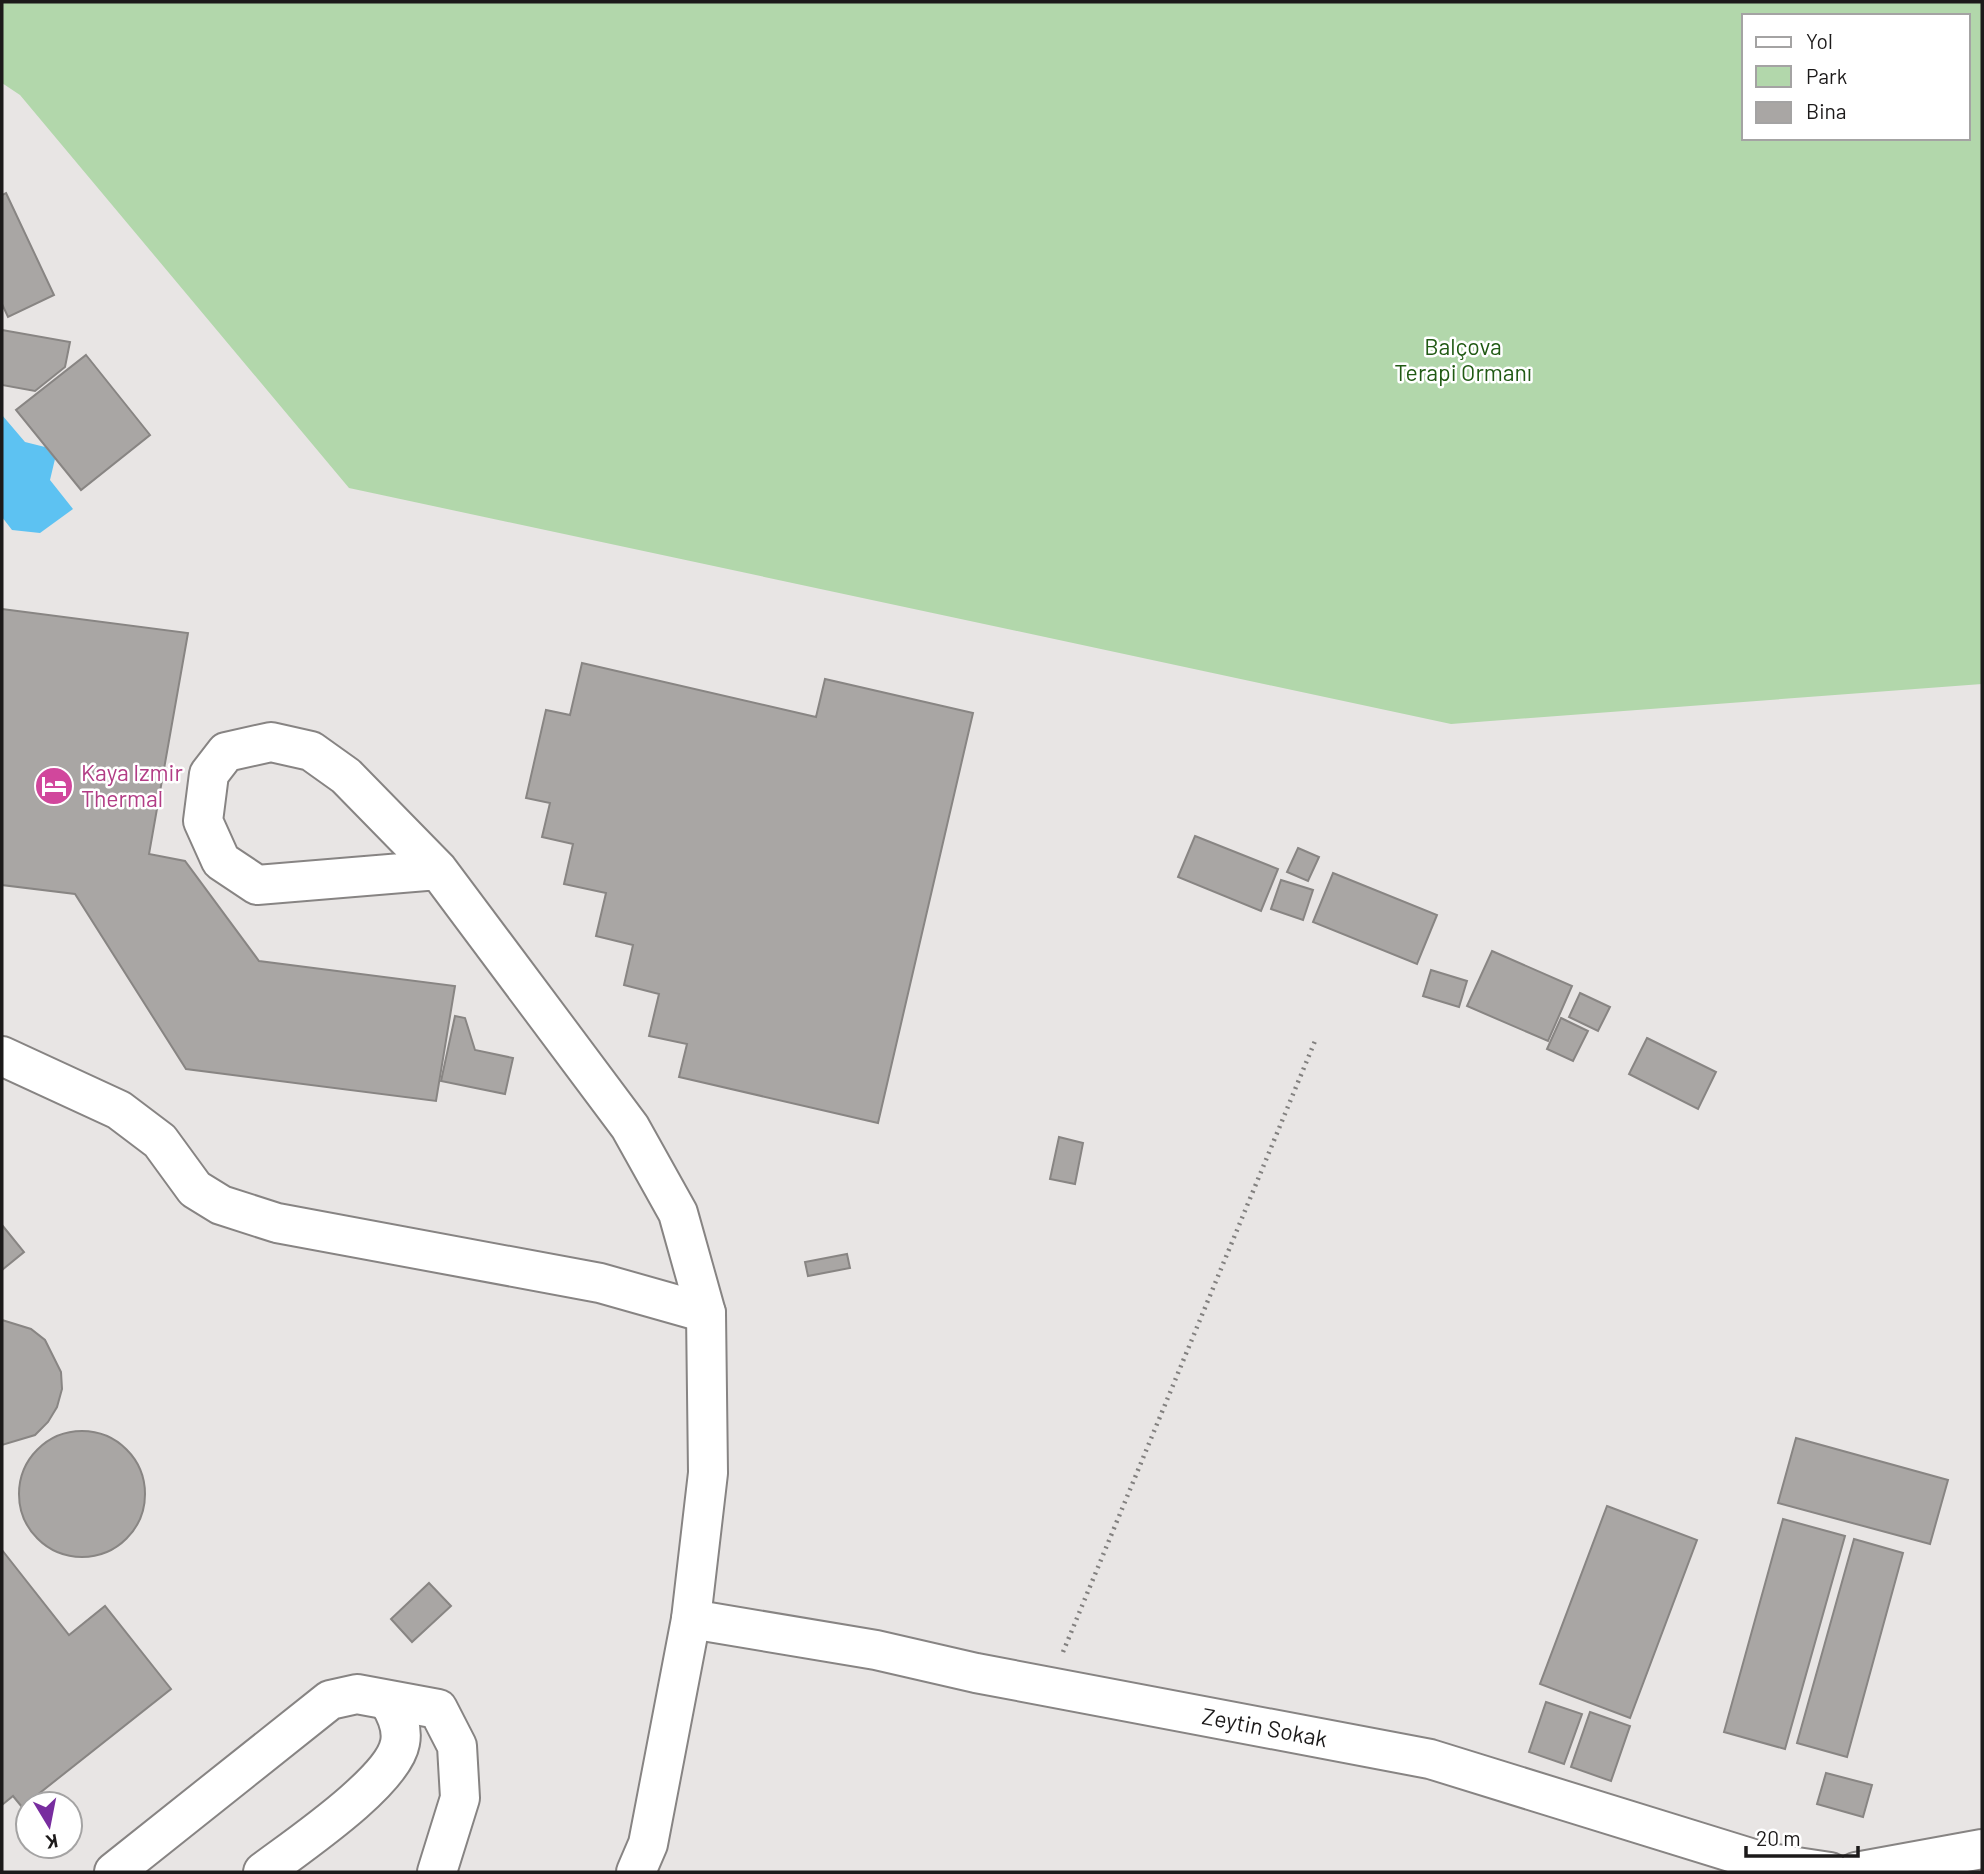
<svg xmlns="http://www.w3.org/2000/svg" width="1984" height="1874" font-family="Barlow,sans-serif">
  <rect width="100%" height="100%" fill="#e8e5e4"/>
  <path fill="#b2d7ab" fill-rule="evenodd" d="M2 2H1982V684L1451 724 349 488 20 95 2 83ZM1744 16H1968V138H1744Z"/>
  <path fill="#5dc2f2" d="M2 415 25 442 45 447 55 459 50 480 73 509 40 533 12 530 2 517Z"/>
  <g fill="#a9a6a4" stroke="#888583" stroke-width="2">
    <path d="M6 193 54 295 8 317 2 304V195Z"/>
    <path d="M2 330 70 342 65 367 35 391 2 385Z"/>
    <path d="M86 355 150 435 81 490 16 410Z"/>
    <path d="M2 609 188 633 149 854 185 861 259 961 455 986 436 1101 186 1069 75 894 2 885Z"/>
    <path d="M582 663 816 717 825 679 973 713 878 1123 679 1077 687 1044 649 1036 659 994 624 985 633 945 596 936 606 893 564 884 573 844 542 837 550 803 526 798 546 710 570 715Z"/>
    <path d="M1195 836 1278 869 1261 911 1178 877Z"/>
    <path d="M1298 848 1319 857 1308 881 1287 872Z"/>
    <path d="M1333 873 1437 915 1417 964 1313 922Z"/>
    <path d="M1281 880 1313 890 1303 920 1271 909Z"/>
    <path d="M1492 951 1572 986 1548 1041 1467 1006Z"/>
    <path d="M1431 970 1467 981 1459 1007 1423 996Z"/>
    <path d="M1580 993 1610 1007 1598 1031 1569 1017Z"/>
    <path d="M455 1016 465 1018 475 1050 513 1058 505 1094 441 1081Z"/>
    <path d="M1561 1018 1588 1031 1573 1061 1547 1049Z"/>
    <path d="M1647 1038 1716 1072 1698 1109 1629 1074Z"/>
    <path d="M1059 1137 1083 1143 1075 1184 1050 1179Z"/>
    <path d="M2 1225 24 1252 2 1270Z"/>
    <path d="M847 1254 850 1268 808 1276 805 1262Z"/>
    <path d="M2 1320 31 1329 45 1340 61 1372 62 1389 57 1407 48 1422 35 1435 2 1445Z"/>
    <circle cx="82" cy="1494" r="63"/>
    <path d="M1796 1438 1948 1480 1930 1544 1778 1503Z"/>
    <path d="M1607 1506 1697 1540 1630 1718 1540 1684Z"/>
    <path d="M1783 1519 1845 1536 1785 1749 1724 1732Z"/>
    <path d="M1854 1539 1903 1553 1847 1757 1797 1743Z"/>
    <path d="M2 1550 69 1635 105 1606 171 1689 22 1807 13 1796 2 1805Z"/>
    <path d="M429 1583 451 1606 412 1642 391 1619Z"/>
    <path d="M1546 1702 1582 1714 1564 1764 1529 1752Z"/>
    <path d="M1590 1712 1630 1726 1611 1781 1571 1767Z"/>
    <path d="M1826 1773 1872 1785 1863 1817 1817 1804Z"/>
  </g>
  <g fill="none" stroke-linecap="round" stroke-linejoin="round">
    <defs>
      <g id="minor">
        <path d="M438 870 257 885 221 861 203 821 209 774 226 752 271 742 311 751 346 776 438 870 630 1127 678 1213 706 1313 708 1473 691 1619 648 1844 636 1872"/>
        <path d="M2 1056 119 1110 160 1141 195 1189 221 1205 277 1223 600 1283 706 1313"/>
        <path id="s1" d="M691 1619 876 1650 976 1673 1430 1759 1763 1862 1830 1872"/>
        <path d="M114 1872 330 1700 357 1694 438 1709 457 1746 460 1798 437 1872"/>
        <path d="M263 1872C296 1847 393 1782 400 1743 403 1728 397 1715 389 1702"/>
        <path d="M1856 1872 1982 1849"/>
      </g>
    </defs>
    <use href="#minor" stroke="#878483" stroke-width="42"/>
    <path stroke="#82807f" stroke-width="4.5" stroke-dasharray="2 5" stroke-linecap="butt" d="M1063 1652 1315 1041"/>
    <use href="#minor" stroke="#fff" stroke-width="38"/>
  </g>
  <defs>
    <symbol id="hotel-disc" viewBox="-11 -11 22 22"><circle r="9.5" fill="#d1479c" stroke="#fff"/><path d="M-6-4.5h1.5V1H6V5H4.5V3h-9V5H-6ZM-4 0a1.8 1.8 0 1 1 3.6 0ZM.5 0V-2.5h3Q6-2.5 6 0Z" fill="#fff"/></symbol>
  </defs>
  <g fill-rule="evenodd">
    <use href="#hotel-disc" x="32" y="764" width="44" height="44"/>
  </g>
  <g text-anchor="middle" stroke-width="5" stroke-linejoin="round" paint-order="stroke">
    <g font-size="23" fill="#215a14" stroke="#fff">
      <text x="1463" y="355">Balçova<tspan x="1463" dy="26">Terapi Ormanı</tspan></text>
    </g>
    <g font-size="23" fill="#b23c85" stroke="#fff" text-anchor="start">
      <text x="81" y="781">Kaya Izmir<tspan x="81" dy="26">Thermal</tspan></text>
    </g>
    <g font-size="23" fill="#1c1a1a" stroke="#fff">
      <text dy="8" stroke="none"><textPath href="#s1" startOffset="584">Zeytin Sokak</textPath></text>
    </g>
  </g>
  <rect width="1984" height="1874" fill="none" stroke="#1c1a1a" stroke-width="7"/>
  <rect x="1742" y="14" width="228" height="126" fill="#ffffff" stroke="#a4a3a3" stroke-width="2"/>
  <rect x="1756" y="37" width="35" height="10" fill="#ffffff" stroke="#a4a3a3" stroke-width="2"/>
  <text x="1806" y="49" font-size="21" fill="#1c1a1a">Yol</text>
  <rect x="1756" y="66" width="35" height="21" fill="#b2d7ab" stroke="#a4a3a3" stroke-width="2"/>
  <text x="1806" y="84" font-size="21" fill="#1c1a1a">Park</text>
  <rect x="1756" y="102" width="35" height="21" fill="#a9a6a4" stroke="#a4a3a3" stroke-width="2"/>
  <text x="1806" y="119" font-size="21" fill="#1c1a1a">Bina</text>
  <g transform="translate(49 1825) rotate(170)"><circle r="33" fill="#ffffff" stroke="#a4a3a3" stroke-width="2"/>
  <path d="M0-5L12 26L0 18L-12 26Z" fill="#782d9f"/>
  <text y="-10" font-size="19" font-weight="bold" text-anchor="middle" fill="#1c1a1a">K</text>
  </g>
  <path d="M1746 1846v10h112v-10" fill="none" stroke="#1c1a1a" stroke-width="3.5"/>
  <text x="1756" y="1846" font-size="21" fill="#1c1a1a" stroke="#ffffff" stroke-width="5" paint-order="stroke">20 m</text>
</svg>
